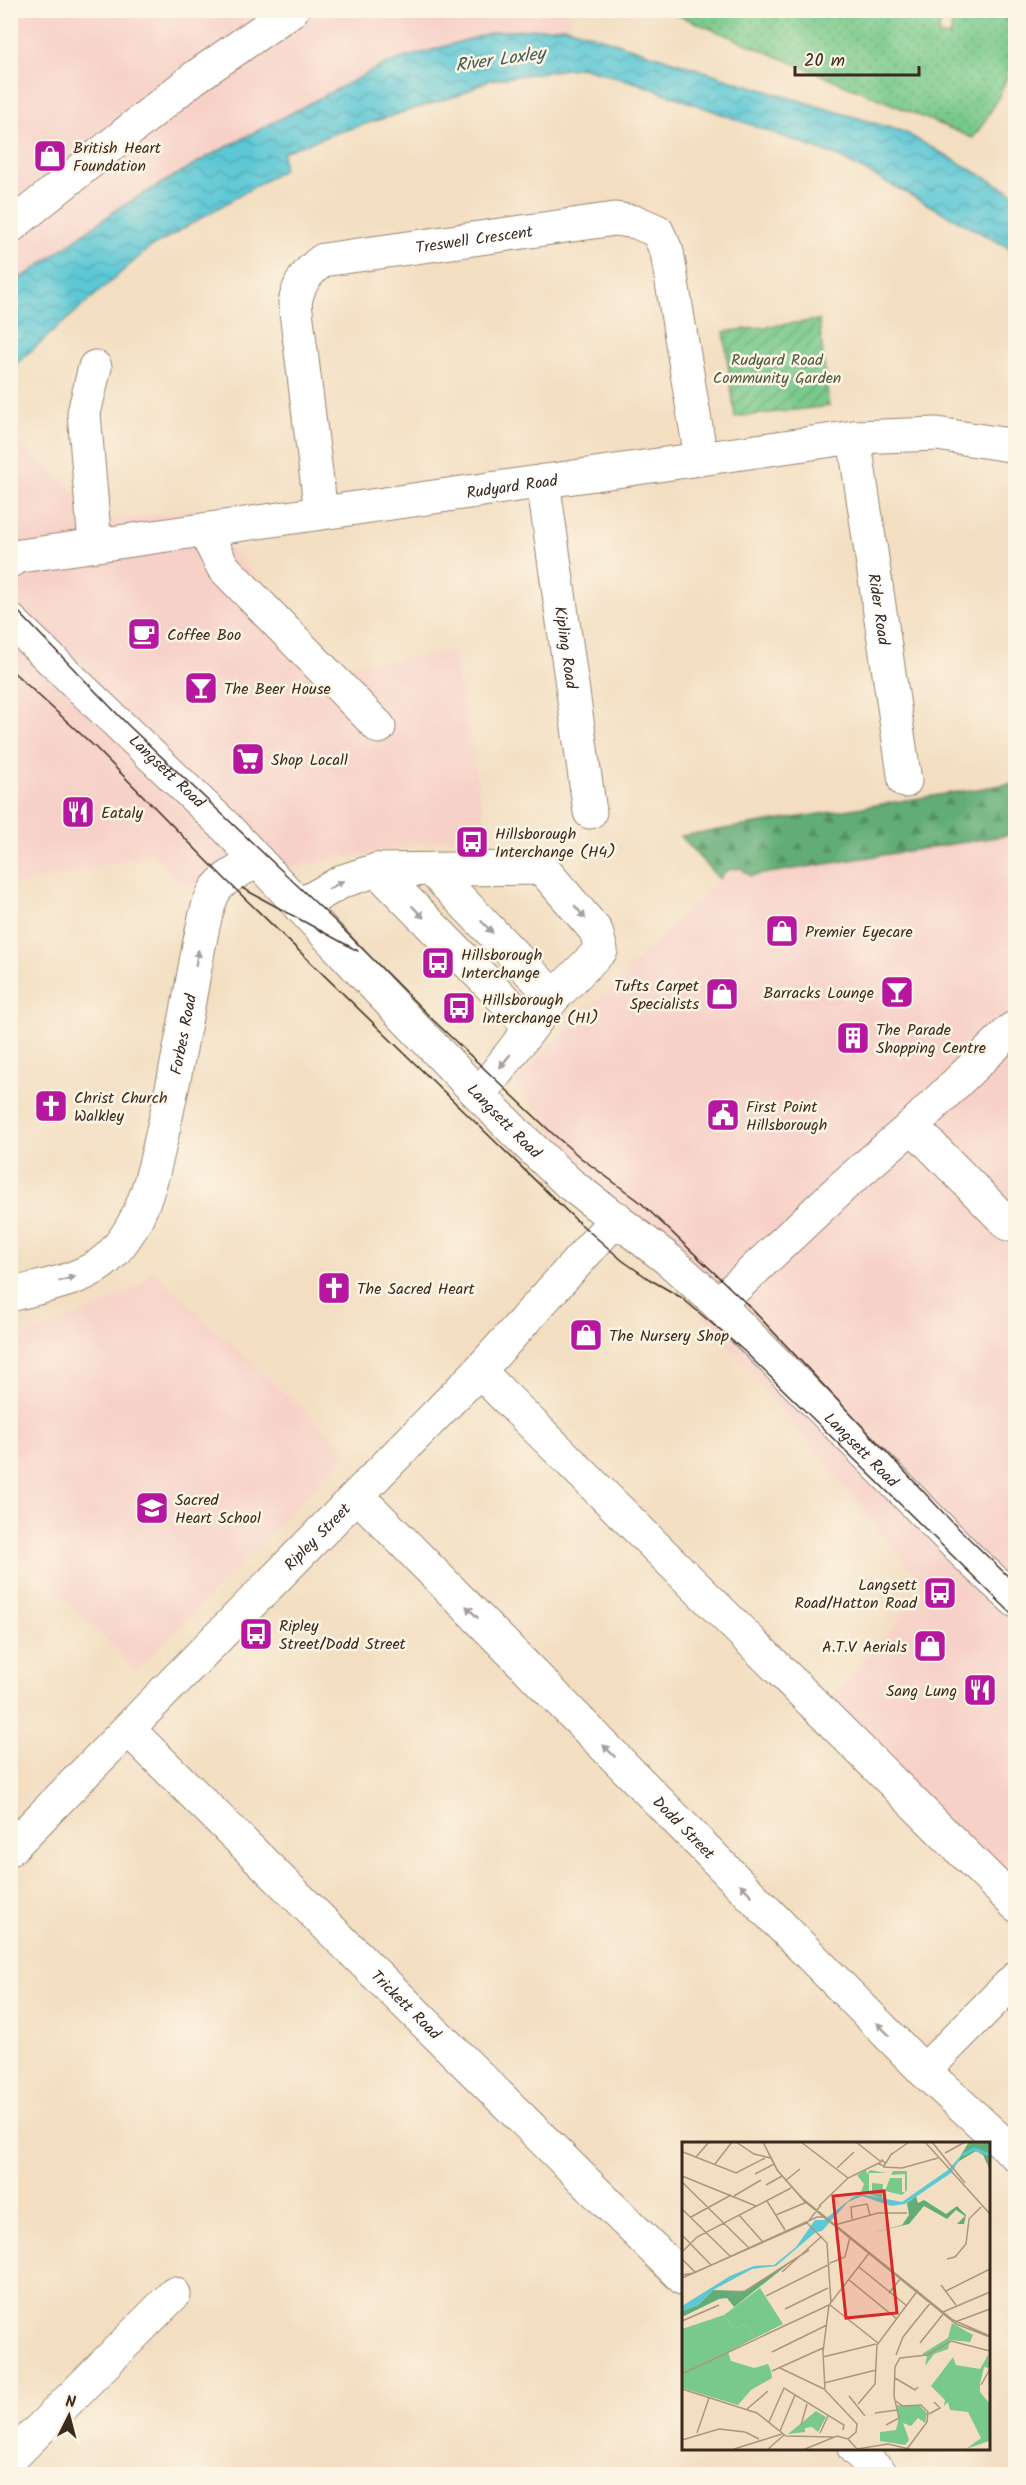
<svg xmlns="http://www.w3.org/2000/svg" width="1026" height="2485" font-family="Kalam,sans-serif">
  <defs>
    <pattern id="grass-dots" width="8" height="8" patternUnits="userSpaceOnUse" patternTransform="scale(1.5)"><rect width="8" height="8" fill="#79c98b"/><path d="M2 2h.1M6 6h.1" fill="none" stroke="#64a371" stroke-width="1.8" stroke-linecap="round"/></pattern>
    <pattern id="forest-firs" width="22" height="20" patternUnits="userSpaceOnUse" patternTransform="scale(1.5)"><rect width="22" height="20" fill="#62ad77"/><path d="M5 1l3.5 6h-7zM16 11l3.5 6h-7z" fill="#528d61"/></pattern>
    <pattern id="garden-furrows" width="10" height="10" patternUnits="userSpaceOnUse" patternTransform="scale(1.5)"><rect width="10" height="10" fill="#79c98b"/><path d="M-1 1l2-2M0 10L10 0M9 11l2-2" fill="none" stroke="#64a371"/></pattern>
    <pattern id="water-waves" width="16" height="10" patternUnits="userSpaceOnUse" patternTransform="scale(1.5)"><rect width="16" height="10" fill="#5dc8d5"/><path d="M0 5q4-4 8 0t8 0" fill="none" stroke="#4ea3ac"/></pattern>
  </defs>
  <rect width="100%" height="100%" fill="#fcf5e5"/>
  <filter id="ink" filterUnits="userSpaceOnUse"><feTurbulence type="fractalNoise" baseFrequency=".0167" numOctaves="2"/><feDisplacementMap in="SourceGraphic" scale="12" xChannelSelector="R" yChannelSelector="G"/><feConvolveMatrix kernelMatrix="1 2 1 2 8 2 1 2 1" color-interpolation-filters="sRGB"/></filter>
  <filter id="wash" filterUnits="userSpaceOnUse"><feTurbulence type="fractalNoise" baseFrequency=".008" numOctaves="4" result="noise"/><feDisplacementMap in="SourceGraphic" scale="24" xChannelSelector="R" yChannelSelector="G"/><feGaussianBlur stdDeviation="1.35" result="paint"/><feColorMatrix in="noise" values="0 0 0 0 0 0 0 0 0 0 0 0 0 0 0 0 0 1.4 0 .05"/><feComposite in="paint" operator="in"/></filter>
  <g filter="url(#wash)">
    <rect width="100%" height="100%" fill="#f3dec1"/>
    <g fill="#f7d1c8">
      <path d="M11 11H573L567 27 494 32 387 63 207 157 118 209 29 273 11 283Z"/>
      <path d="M10 433 106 521 197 510 333 666 454 652 486 831 181 888 155 854 11 885Z"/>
      <path d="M1015 834V1890L828 1701 927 1589 514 1083 727 870 741 868 750 876Z"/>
      <path d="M152 1271 348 1452 137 1670 11 1546 10 1342 119 1298 139 1286Z"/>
    </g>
    <path fill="url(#grass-dots)" stroke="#5a7a54" stroke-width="1.5" d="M668 11H942L938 35 950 37 954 11H994L1015 25C1016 68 998 104 973 138Z"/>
    <path fill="url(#forest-firs)" stroke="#4e6c4a" stroke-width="1.5" d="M1015 783V834L750 876 741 868 727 870 719 879 680 836Z"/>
    <path fill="url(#garden-furrows)" stroke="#5a7a54" stroke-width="1.5" d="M819 320 829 406 735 417 724 332Z"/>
    <path fill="url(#water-waves)" stroke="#4c797a" stroke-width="1.5" d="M567 27 744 84 904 132 1015 194V251L839 157 637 83 581 67 489 80 459 95 336 133 283 152V170L148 249 11 368V283L29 273 118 209 207 157 387 63 494 32Z"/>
  </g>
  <g filter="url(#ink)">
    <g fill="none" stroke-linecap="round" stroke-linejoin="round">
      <defs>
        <g id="minor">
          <path d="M10 227 194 78 292 10"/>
          <path id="s1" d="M854 437 905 781"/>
          <path id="s2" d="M543 481 590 812"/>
          <path id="s3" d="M321 513 295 303C299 282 307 272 323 260L615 219 636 222 657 231 667 252 701 458"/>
          <path d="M204 530 223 567 379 727"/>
          <path d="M95 545 84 413 95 367"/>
          <path id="s4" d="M10 561 20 556 854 437 937 434 1016 446"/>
          <path id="s5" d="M10 620 226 827 382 994 516 1133 570 1184 669 1260 718 1304 971 1560 1016 1601"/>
          <path d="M377 870 531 1027"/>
          <path d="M432 870 554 997"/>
          <path d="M299 906 343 881 377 870 542 868 596 931 601 950 554 997 480 1094"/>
          <path d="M912 1126 1008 1224"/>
          <path id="s6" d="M10 1295C42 1286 83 1281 108 1258 147 1221 156 1161 167 1112 177 1065 186 1019 194 973 198 953 205 904 216 889 226 876 243 868 258 862"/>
          <path d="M718 1304 843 1186 912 1126 1012 1029"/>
          <path d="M479 1371 1016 1905"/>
          <path id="s7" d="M358 1496 924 2071 1016 2155"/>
          <path id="s8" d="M129 1730 684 2279"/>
          <path id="s9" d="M10 1849 479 1371 617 1218"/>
          <path d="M924 2071 1016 1978"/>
          <path d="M854 2448 881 2474"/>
          <path d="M10 2459 174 2294"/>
        </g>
      </defs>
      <use href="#minor" stroke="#978470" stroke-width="35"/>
      <use href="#minor" stroke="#fff" stroke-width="33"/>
      <g stroke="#3b2a1e" stroke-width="1.5">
        <path d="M10 603 128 725 335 921 433 1020 552 1133 581 1158 639 1201 748 1305 953 1523 1016 1584"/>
        <path d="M10 669 96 748 226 880 576 1220 623 1261 649 1279 682 1298 743 1350 1016 1618"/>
        <path d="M242 888 358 951"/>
      </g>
    </g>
    <defs><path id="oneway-solid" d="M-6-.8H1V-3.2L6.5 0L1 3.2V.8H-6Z" transform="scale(1.5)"/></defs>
    <g fill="#a79f9a">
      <use href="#oneway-solid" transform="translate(336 885) rotate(-29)"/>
      <use href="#oneway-solid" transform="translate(418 912) rotate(45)"/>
      <use href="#oneway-solid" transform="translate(580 912) rotate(50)"/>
      <use href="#oneway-solid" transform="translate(487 927) rotate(46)"/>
      <use href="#oneway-solid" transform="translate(197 958) rotate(-80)"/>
      <use href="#oneway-solid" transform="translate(505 1061) rotate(128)"/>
      <use href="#oneway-solid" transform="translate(67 1279) rotate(-15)"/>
      <use href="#oneway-solid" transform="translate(472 1612) rotate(-135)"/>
      <use href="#oneway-solid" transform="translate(609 1751) rotate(-135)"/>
      <use href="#oneway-solid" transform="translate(746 1890) rotate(-135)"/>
      <use href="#oneway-solid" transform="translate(883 2029) rotate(-135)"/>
    </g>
  </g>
  <defs>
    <symbol id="shop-square" viewBox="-11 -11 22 22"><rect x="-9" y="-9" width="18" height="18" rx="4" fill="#b5179e" stroke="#fcf5e5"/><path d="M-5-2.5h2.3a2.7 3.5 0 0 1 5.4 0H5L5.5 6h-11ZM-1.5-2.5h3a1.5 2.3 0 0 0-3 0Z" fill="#fff"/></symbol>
    <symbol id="cafe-square" viewBox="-11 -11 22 22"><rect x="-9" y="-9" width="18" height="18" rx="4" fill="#b5179e" stroke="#fcf5e5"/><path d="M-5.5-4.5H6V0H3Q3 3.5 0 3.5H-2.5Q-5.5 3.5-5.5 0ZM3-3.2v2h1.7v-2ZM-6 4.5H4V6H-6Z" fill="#fff"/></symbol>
    <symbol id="bar-square" viewBox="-11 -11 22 22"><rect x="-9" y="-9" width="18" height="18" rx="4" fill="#b5179e" stroke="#fcf5e5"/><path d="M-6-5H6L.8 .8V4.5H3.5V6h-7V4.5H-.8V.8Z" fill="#fff"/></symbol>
    <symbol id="supermarket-square" viewBox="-11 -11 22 22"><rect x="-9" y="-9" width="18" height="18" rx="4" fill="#b5179e" stroke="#fcf5e5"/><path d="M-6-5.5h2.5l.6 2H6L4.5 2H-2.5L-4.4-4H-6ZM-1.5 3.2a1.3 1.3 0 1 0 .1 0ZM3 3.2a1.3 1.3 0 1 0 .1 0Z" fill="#fff"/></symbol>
    <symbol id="restaurant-square" viewBox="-11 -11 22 22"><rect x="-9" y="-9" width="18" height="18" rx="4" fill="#b5179e" stroke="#fcf5e5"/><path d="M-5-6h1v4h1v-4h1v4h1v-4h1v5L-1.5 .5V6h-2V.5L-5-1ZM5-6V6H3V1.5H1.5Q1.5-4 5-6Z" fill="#fff"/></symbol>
    <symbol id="bus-square" viewBox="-11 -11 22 22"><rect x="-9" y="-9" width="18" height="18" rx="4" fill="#b5179e" stroke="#fcf5e5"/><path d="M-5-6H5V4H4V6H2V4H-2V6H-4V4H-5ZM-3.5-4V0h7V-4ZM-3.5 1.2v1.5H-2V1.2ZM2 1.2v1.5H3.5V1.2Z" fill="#fff"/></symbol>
    <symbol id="building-square" viewBox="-11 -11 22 22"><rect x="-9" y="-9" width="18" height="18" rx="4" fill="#b5179e" stroke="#fcf5e5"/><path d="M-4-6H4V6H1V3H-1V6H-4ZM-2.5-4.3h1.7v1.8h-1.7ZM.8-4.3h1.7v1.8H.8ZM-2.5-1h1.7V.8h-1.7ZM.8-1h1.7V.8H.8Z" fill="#fff"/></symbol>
    <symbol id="church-square" viewBox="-11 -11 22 22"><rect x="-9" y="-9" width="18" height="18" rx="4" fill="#b5179e" stroke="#fcf5e5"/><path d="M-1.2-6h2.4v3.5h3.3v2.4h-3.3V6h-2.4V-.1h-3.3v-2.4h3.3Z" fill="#fff"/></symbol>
    <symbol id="civic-square" viewBox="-11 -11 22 22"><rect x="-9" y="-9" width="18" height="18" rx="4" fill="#b5179e" stroke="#fcf5e5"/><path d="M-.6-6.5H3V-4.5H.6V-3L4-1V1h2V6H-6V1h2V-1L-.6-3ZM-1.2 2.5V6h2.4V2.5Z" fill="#fff"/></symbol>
    <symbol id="school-square" viewBox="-11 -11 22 22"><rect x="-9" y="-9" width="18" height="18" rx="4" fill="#b5179e" stroke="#fcf5e5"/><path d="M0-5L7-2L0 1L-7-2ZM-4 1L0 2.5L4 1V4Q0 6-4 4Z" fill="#fff"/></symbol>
  </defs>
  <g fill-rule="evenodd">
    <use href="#shop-square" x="31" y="137" width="38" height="38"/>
    <use href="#cafe-square" x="125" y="615" width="38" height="38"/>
    <use href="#bar-square" x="182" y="669" width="38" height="38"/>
    <use href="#supermarket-square" x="229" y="740" width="38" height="38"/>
    <use href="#restaurant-square" x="59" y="793" width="38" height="38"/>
    <use href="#bus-square" x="453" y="823" width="38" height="38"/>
    <use href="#shop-square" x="763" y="912" width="38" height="38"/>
    <use href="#bus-square" x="419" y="944" width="38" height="38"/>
    <use href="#bar-square" x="878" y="973" width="38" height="38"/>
    <use href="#shop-square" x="703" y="975" width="38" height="38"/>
    <use href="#bus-square" x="440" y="989" width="38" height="38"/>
    <use href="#building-square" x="834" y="1019" width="38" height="38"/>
    <use href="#church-square" x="32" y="1087" width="38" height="38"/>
    <use href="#civic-square" x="704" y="1096" width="38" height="38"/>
    <use href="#church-square" x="315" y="1269" width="38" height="38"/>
    <use href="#shop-square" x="567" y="1316" width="38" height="38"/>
    <use href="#school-square" x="133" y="1489" width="38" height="38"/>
    <use href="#bus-square" x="921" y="1574" width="38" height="38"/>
    <use href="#bus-square" x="237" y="1615" width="38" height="38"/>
    <use href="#shop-square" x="911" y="1627" width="38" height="38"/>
    <use href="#restaurant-square" x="961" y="1671" width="38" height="38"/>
  </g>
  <g text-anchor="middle" stroke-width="5" stroke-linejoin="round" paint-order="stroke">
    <g font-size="16" fill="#3b2a1e" stroke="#fcf5e5" text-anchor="start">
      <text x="73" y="153">British Heart<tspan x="73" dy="18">Foundation</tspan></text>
      <text x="167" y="640">Coffee Boo</text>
      <text x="224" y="694">The Beer House</text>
      <text x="271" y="765">Shop Locall</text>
      <text x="101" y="818">Eataly</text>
      <text x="495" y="839">Hillsborough<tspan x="495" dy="18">Interchange (H4)</tspan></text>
      <text x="805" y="937">Premier Eyecare</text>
      <text x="461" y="960">Hillsborough<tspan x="461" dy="18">Interchange</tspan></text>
      <text x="699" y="991" text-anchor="end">Tufts Carpet<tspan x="699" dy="18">Specialists</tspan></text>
      <text x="874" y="998" text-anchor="end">Barracks Lounge</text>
      <text x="482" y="1005">Hillsborough<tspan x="482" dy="18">Interchange (H1)</tspan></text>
      <text x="876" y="1035">The Parade<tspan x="876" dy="18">Shopping Centre</tspan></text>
      <text x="74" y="1103">Christ Church<tspan x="74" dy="18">Walkley</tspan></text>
      <text x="746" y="1112">First Point<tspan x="746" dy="18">Hillsborough</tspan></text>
      <text x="357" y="1294">The Sacred Heart</text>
      <text x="609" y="1341">The Nursery Shop</text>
      <text x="175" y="1505">Sacred<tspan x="175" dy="18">Heart School</tspan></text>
      <text x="917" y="1590" text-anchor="end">Langsett<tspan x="917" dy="18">Road/Hatton Road</tspan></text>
      <text x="279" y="1631">Ripley<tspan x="279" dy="18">Street/Dodd Street</tspan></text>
      <text x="907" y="1652" text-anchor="end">A.T.V Aerials</text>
      <text x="957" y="1696" text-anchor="end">Sang Lung</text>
    </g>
    <g font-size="16" fill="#3b2a1e" stroke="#fcf5e5">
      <text dy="6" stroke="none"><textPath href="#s3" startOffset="417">Treswell Crescent</textPath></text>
      <text dy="6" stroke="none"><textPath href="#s4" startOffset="508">Rudyard Road</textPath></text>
      <text dy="6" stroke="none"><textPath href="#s1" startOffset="174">Rider Road</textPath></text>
      <text dy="6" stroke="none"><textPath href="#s2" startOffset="168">Kipling Road</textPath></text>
      <text dy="6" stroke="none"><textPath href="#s5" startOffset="218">Langsett Road</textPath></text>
      <text dy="6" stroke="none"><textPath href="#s6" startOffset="345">Forbes Road</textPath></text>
      <text dy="6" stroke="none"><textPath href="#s5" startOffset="704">Langsett Road</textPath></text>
      <text dy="6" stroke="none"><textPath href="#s5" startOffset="1190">Langsett Road</textPath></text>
      <text dy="6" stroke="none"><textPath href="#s9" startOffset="438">Ripley Street</textPath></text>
      <text dy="6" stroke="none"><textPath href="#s7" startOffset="465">Dodd Street</textPath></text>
      <text dy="6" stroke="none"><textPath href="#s8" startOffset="390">Trickett Road</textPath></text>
    </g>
    <g font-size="16" fill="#4e5a3f" stroke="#fcf5e5">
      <text x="777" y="365">Rudyard Road<tspan x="777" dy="18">Community Garden</tspan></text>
    </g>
    <g font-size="18" font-style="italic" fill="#455955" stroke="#fcf5e5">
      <text transform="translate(500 59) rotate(-8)" y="6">River Loxley</text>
    </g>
  </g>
  <g transform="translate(682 2142)">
    <rect width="308" height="308" fill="#f3dec1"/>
    <path d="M184 28 185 32 188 28 204 31H187V49H190V41L201 42 200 56 179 50 182 42 175 33ZM211 29H225V48L220 53 203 49 208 36H220V50H223V32L209 33ZM270 181 291 193 288 200 268 198 266 207 252 212 243 224 245 214 240 212 266 196ZM134 269 144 275 136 290 130 285 123 286V290L106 292Z" fill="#79c98b"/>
    <path d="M287 0H307V26L301 13 294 9 274 21ZM257 38 234 54 236 61 242 58 264 72 275 64 284 73 282 82H275L283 74 274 68 265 77 242 64 227 82 189 91 220 83 227 73 225 61ZM109 120 52 165 45 156 37 157 0 175V169L16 163 31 148 63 149Z" fill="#62ad77"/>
    <path d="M78 146 101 182 73 196 63 182 53 187 42 173ZM306 213 307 226 302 225 298 242V250L307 261V299L284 307 299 296 286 270 268 268 266 260 262 264 263 258 249 244 271 215 274 223 298 227ZM215 263 238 264 245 271 243 281 236 276 229 284 221 281 227 298 223 303 198 299V290L214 288 217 275Z" fill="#79c98b"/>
    <path d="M42 173 53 187 63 182 73 196 46 210 49 219 72 226 86 222 89 229 90 236 69 248 56 263 0 246V187Z" fill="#79c98b"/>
    <path d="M73 182a9 9 0 1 1 18 0a9 9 0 1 1-18 0Z" fill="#79c98b"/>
    <path d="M283 9 269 31 223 62 209 64 180 54 166 60 140 89 134 90 94 124 70 127 31 148 16 163 0 169V164L48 134 72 124 92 123 114 105 133 78H142L171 55 179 52 220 60 266 28Z" fill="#5dc8d5"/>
    <path fill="none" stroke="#5dc8d5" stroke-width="3" d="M281 13 292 7 308 13"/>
    <path fill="none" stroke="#a99680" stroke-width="1.5" d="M54 0 72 12 89 16M81 0 96 29 120 56 271 178 308 194M81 0 95 28 122 59 274 182 308 195M119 0 166 36M174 0 198 19M243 0 308 72M250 0 283 41M1 10 54 31 83 16M263 11 283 0M210 12 227 0M14 15 27 0M203 21 200 18 197 22 202 24 210 11M33 22 50 0M201 25 220 26 256 16M155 26 172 10M73 32 92 22M0 34 74 64M103 39 118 27M0 40 67 106M84 43 100 34M52 54 79 38M85 59 103 88M137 64 166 36 197 21M0 67 49 115M57 73 80 99M94 73 125 60M9 75 49 53M170 77 169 65 185 62 188 73M125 81 145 101 149 161M153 83 196 71H225M0 93 29 123M0 110 15 95 109 46M0 117 13 130M265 117 273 115 284 102 287 77 299 65M148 121 163 115 168 95M177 125 225 164M100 130 140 94M0 133 12 131 135 75H143M0 136 125 81 139 63M167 138 215 177M259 143 274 163M264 149 308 127M50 151 63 149 127 108M207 151 219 136M84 154 148 122M148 163 196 201M103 167 146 146M261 170 308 150M0 179 37 163M273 180 308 167M238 201 262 171M90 210 145 183M214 213 221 195 249 160M141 215 194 202M98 226 142 247M90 229 141 206M0 232 147 163M213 236 233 248 236 245M142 241 194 228M299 243 308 227M0 247 75 271 104 294 151 295M167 254 183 274M214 259 221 264 239 263 246 270 245 280 225 307M176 262 193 242 195 203 236 148M65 267 86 249M193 271 215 268M247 272 258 266 252 260M87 280 102 246 162 283 161 288M119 283 125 262M204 283 217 276 212 254 213 225 218 216 245 213 269 199 308 209M98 289 113 253M15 291 27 256M138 291 146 274M166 297 174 290 175 282 143 248 141 210 147 163 188 110M0 298 37 287 63 290 77 297M52 307 100 292M86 307 102 293M123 307 155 294 166 297 175 307 206 302 227 307"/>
    <path fill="#d62828" fill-opacity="0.15" stroke="#d62828" stroke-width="3" d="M202 49 215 171 164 176 151 54Z"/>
    <rect width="308" height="308" fill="none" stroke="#3b2a1e" stroke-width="3"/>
  </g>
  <rect width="1026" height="2485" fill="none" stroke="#fcf5e5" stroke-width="36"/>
  <g transform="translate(69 2416) rotate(6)" stroke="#fcf5e5" stroke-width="4.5" paint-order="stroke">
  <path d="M0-4.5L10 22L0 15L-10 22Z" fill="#3b2a1e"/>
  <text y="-9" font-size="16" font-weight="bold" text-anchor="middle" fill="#3b2a1e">N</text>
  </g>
  <path d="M795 66v9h124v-9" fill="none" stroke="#3b2a1e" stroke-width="3"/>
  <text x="804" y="66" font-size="18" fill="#3b2a1e" stroke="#fcf5e5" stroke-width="4.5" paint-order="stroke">20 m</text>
</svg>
